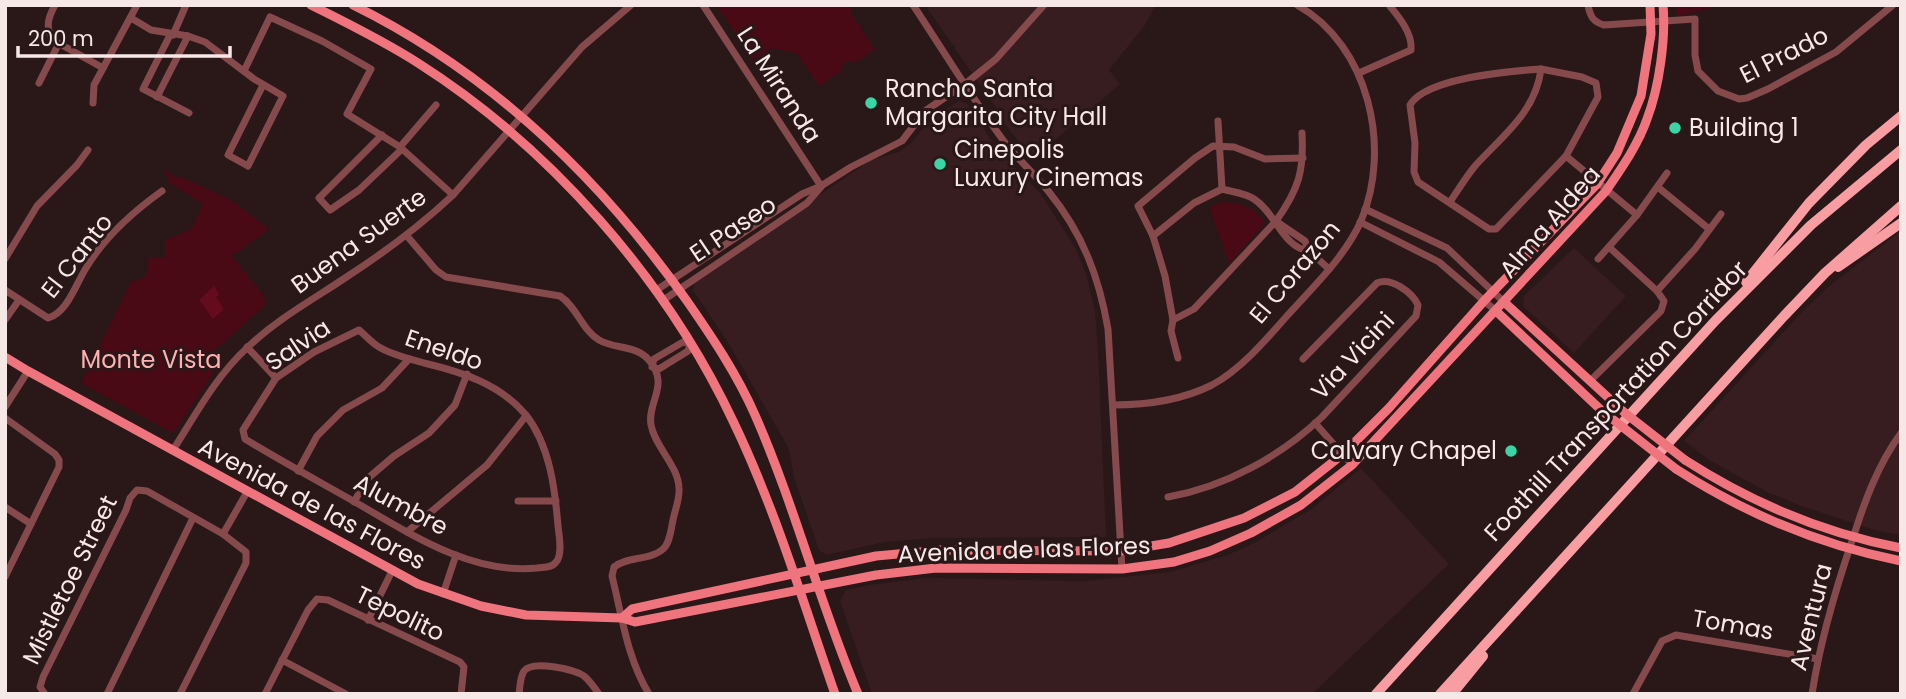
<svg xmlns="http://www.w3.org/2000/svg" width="1906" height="699" font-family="Poppins,sans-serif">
  <rect width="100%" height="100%" fill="#2a1718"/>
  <g fill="#371d1f">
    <path d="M925 5H1156L1145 25 1109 70 1120 84 1033 159 1004 123 1001 115Z"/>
    <path d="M959 101 967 104 998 150 1040 193 1075 247 1087 277 1095 311 1098 351 1106 537 935 538 884 542 826 555 819 550 794 477 789 449 729 344 693 290 695 280 871 160 899 152 911 143 932 118Z"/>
    <path d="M1901 231V535L1874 530 1799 505 1767 492 1709 460 1684 441 1801 313 1828 287Z"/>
    <path d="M1574 248 1626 296 1574 353 1523 306 1524 296Z"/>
    <path d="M1361 468 1449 564 1312 694H872L840 601 846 590 869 585 925 578 1086 581 1170 572 1228 555 1256 542 1313 508Z"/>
  </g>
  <g fill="#4a0a15">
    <path d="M716 5H851L852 15 875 49 855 63 849 60 841 66V71L819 86 797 53 771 48 754 60Z"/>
    <path d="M1674 5H1724L1677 16Z"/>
    <path d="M165 170 177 178H183L231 200 269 229 232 256 264 296 266 304 220 346 204 355 206 365 214 372 173 433 81 383 131 282 146 277 149 257 166 258V240L192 228 203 204 168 182 169 177 164 173Z"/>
    <path d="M1222 202 1240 204 1248 209 1250 207 1264 221V224L1229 263 1209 207Z"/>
  </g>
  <path fill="#640b1d" d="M214 286 219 294 216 297 224 309 213 319 199 300Z"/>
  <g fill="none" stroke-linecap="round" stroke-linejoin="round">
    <g stroke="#864a4d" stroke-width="7">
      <path d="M55 5C48 18 45 27 53 40L103 68"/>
      <path d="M703 5 821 186"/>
      <path d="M913 5C943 50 971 97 1003 140 1017 159 1035 174 1049 192 1083 234 1099 277 1108 329L1122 569"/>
      <path d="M1588 5C1590 16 1593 22 1604 25L1695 19V55L1698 71 1718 91 1739 99 1747 98 1768 89 1836 52 1893 5"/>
      <path d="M131 18 151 30 188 36 205 42 254 79 283 96 248 166 228 155 263 85"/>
      <path d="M170 35 143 89 189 113"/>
      <path d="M173 35 186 5"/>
      <path d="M1541 69 1582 77 1596 83 1598 97 1566 156 1496 229H1489L1418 182 1414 172 1415 143 1410 105C1426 78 1511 71 1541 69Z"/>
      <path d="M244 71 270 17 322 41 371 69 347 114 400 147 453 195"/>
      <path d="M1359 73 1411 50C1413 34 1399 17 1389 5"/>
      <path d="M39 83 58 45"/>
      <path d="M157 97 188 36"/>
      <path d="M93 103 94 85 137 5"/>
      <path d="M1218 121 1222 189"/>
      <path d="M382 135 319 198 330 210 359 190 402 149"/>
      <path d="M400 147 436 105"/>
      <path d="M1566 156 1637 215"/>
      <path d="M1659 188 1709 229"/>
      <path d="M1450 202C1458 190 1466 177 1475 166 1502 136 1536 112 1541 69"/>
      <path d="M1365 209 1447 248 1504 302"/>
      <path d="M1277 222 1305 241 1309 251 1329 269"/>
      <path d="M1360 222 1439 262 1496 311"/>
      <path d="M407 236 436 270 446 277 560 296C577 307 582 330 599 340 614 349 635 345 648 359 671 385 647 401 651 425 655 447 678 465 679 488 680 498 675 510 673 520 671 529 670 543 663 549 650 561 627 556 614 567L612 576C622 616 627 658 649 694"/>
      <path d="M1153 236 1194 203 1222 189C1233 192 1245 193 1254 199 1276 213 1283 248 1309 251"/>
      <path d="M1609 247 1657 291"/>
      <path d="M5 259 37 206 77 165 88 150"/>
      <path d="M1598 259 1637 215 1667 173"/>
      <path d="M5 290 48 318C67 313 76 284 86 268 104 238 134 211 162 191"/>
      <path d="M655 291 802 194 821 186 851 167 902 141 925 111 965 84 996 59 1044 5"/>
      <path d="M662 301 807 203 821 187"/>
      <path d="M5 320 19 300"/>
      <path d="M1173 320 1194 309 1276 221C1299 189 1304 171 1302 133"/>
      <path d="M359 330C366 336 372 343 379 347 392 355 410 359 424 363 462 372 500 384 526 415 550 446 555 489 558 526 559 535 563 555 556 562 552 568 544 567 537 568 471 575 409 533 355 502 318 481 281 461 245 439L243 430 276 378 314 352Z"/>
      <path d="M683 342 690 344 688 351 659 369 652 367 654 359Z"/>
      <path d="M247 347 276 378"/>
      <path d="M1178 358 1171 331 1173 320 1165 276 1153 236 1138 206 1195 158 1213 146 1234 147 1265 159 1303 158"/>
      <path d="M1590 381 1661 311 1664 301 1657 291 1695 249 1721 214"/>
      <path d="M1113 405C1146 405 1182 400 1212 385 1240 370 1265 341 1286 317 1312 288 1345 257 1361 221 1392 148 1369 45 1297 5"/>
      <path d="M5 407 28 371"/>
      <path d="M5 418 55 454 59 460V467L5 577"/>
      <path d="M1315 423 1352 465"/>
      <path d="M173 450C196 414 216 376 248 347 277 319 314 299 348 276 385 252 420 226 453 195L582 47 631 5"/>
      <path d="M298 471 317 436 343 410 382 388 409 359"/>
      <path d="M1168 497C1225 487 1281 456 1322 417L1416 316 1418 305C1412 292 1391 277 1377 283L1303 359"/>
      <path d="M518 501H556"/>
      <path d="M354 502 367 479 394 456 429 433 455 405 467 374"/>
      <path d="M5 507 31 524"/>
      <path d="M407 532 487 465 526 416"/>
      <path d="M223 534 247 492"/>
      <path d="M443 594 456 555"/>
      <path d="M368 620 392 571"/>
      <path d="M282 660 346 694"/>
      <path d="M45 694 40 687 43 677 126 510 130 498 137 490 147 491 223 534 246 552V563L180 694"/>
      <path d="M107 694 193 518"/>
      <path d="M265 694 308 610 317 599 328 600 460 662 464 667 461 694"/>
      <path d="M519 694C520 687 520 677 524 671 532 660 574 669 584 676 590 681 594 687 599 694"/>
      <path d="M1633 694 1662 641 1676 635 1818 659"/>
      <path d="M1812 694C1820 641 1835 591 1852 541 1864 503 1877 466 1901 433"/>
    </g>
    <g stroke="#f0747d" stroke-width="9">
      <path d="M311 5C347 23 384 41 418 63 550 147 666 279 733 421 775 508 803 602 835 694"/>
      <path d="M353 5C489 72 600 178 687 301 712 337 737 374 755 415 795 506 819 602 858 694"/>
      <path d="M1504 302 1625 413"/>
      <path d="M1496 311 1601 410"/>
      <path d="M5 357 28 371 418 584 481 606 526 615 622 618 635 622 876 575 936 568 1122 569 1174 562 1210 551 1251 533 1301 505 1352 465 1606 191C1621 169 1638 145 1647 119 1659 88 1666 39 1663 5"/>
      <path d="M1685 460C1752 503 1822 533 1901 548"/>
      <path d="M1676 469C1746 514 1819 545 1901 561"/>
      <path d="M622 618 632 609 876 556 941 550 1121 551 1169 543 1244 518 1295 492 1343 454 1389 408 1484 301 1597 184 1617 153 1641 96 1651 34 1650 5"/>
    </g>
    <g stroke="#f89da1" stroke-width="10">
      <path d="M1838 267 1901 223"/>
      <path d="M1746 282 1809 203 1866 145 1901 116"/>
      <path d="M1376 694 1715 321 1811 225 1901 150"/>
      <path d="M1440 694 1784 316 1825 273 1901 206"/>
      <path d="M1452 694 1483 656"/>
    </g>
    <g stroke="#f0747d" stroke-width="9">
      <path d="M1601 410 1676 469"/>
      <path d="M1625 413 1685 460"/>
    </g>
  </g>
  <g fill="#3bd4a4" stroke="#2a1718" stroke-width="2.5">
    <circle cx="871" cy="103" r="7"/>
    <circle cx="1675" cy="128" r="7"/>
    <circle cx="940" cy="164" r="7"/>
    <circle cx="1511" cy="451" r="7"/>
  </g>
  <g text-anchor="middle" stroke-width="6" stroke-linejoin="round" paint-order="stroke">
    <g font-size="24" fill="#f7e8e8" stroke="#2a1718">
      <text transform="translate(1784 55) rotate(-27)" y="8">El Prado</text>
      <text transform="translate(779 85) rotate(57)" y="8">La Miranda</text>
      <text transform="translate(1550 222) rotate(-49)" y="8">Alma Aldea</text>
      <text transform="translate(733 229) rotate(-34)" y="8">El Paseo</text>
      <text transform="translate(359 241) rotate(-36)" y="8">Buena Suerte</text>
      <text transform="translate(77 256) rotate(-52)" y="8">El Canto</text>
      <text transform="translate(1295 272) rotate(-50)" y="8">El Corazon</text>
      <text transform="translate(298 345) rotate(-34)" y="8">Salvia</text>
      <text transform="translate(444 350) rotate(19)" y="8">Eneldo</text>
      <text transform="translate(1353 356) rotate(-47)" y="8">Via Vicini</text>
      <text transform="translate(1616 401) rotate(-47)" y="8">Foothill Transportation Corridor</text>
      <text transform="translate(312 504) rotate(28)" y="8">Avenida de las Flores</text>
      <text transform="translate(401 505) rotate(28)" y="8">Alumbre</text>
      <text transform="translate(1024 550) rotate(-2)" y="8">Avenida de las Flores</text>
      <text transform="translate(70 580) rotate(-64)" y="8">Mistletoe Street</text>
      <text transform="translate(400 614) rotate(26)" y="8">Tepolito</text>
      <text transform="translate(1811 617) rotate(-76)" y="8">Aventura</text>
      <text transform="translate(1733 625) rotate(10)" y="8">Tomas</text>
    </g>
    <g font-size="24" fill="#f7e8e8" stroke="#2a1718" text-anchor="start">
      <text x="885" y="97">Rancho Santa<tspan x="885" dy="28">Margarita City Hall</tspan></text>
      <text x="1689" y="136">Building 1</text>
      <text x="954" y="158">Cinepolis<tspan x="954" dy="28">Luxury Cinemas</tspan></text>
      <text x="1497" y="459" text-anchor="end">Calvary Chapel</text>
    </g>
    <g font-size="24" fill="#feb1b4" stroke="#2a1718">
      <text x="151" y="368">Monte Vista</text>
    </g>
  </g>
  <rect width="1906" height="699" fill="none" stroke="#f7e8e8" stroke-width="14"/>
  <path d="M18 46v10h212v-10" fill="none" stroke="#f7e8e8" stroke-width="3.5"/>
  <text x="28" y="46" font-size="21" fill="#f7e8e8" stroke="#2a1718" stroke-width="5" paint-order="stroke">200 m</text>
</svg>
